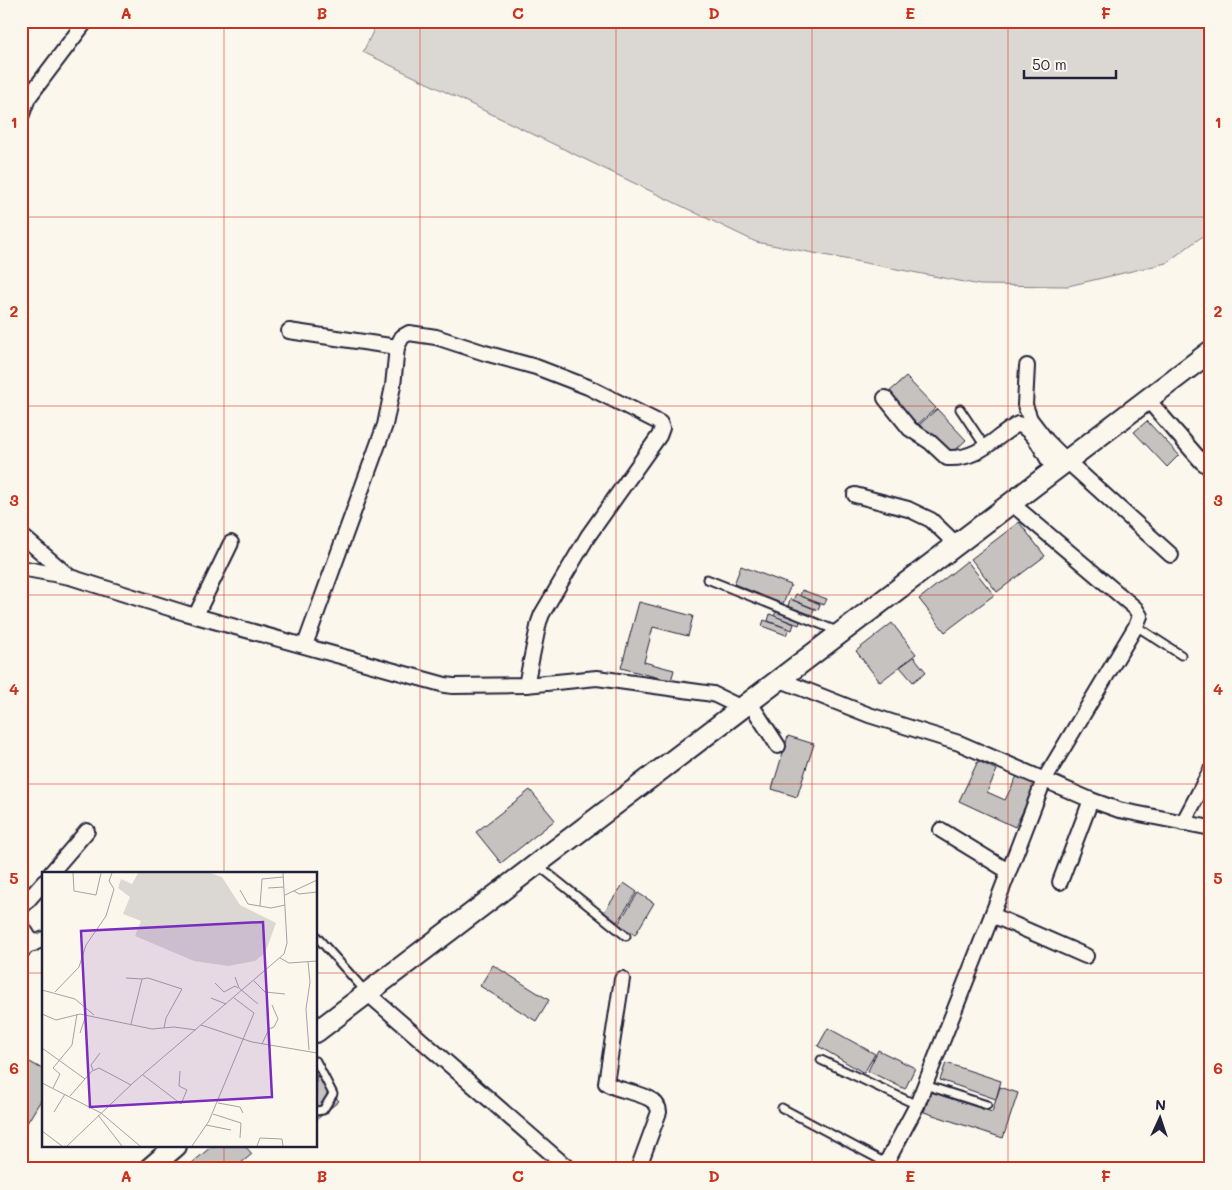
<svg xmlns="http://www.w3.org/2000/svg" width="1232" height="1190" font-family="Mali,sans-serif">
  <rect width="100%" height="100%" fill="#fbf7ec"/>
  <filter id="ink" filterUnits="userSpaceOnUse"><feTurbulence type="fractalNoise" baseFrequency=".02" numOctaves="2"/><feDisplacementMap in="SourceGraphic" scale="10" xChannelSelector="R" yChannelSelector="G"/><feConvolveMatrix kernelMatrix="1 2 1 2 8 2 1 2 1" color-interpolation-filters="sRGB"/></filter>
  <g filter="url(#ink)">
    <path fill="#dbd8d3" stroke="#7e7d87" d="M378 21H1211V230L1166 263 1068 286 980 285 756 242 363 52Z"/>
    <g fill="#c6c2c0" stroke="#22223b">
      <path d="M906 377 936 408 918 424 888 393Z"/>
      <path d="M937 409 966 440 949 456 919 425Z"/>
      <path d="M1147 421 1179 455 1167 467 1134 432Z"/>
      <path d="M1019 522 1045 556 997 592 971 559Z"/>
      <path d="M967 561 994 595 945 632 919 599Z"/>
      <path d="M741 566 791 585 783 604 734 584Z"/>
      <path d="M802 590 827 599 824 605 800 596Z"/>
      <path d="M796 594 820 604 818 610 793 600Z"/>
      <path d="M790 599 814 609 812 615 788 606Z"/>
      <path d="M639 602 693 616 688 636 653 627 644 662 674 670 671 681 621 668Z"/>
      <path d="M777 610 801 619 799 625 774 616Z"/>
      <path d="M770 614 794 624 792 630 768 621Z"/>
      <path d="M764 620 789 629 786 635 762 626Z"/>
      <path d="M892 623 916 654 880 682 856 651Z"/>
      <path d="M914 657 926 672 913 682 900 667Z"/>
      <path d="M788 736 814 744 797 797 772 789Z"/>
      <path d="M978 761 997 770 987 792 1005 800 1017 776 1036 785 1015 827 959 801Z"/>
      <path d="M530 790 555 820 501 863 476 832Z"/>
      <path d="M624 883 637 892 617 922 604 912Z"/>
      <path d="M638 893 654 903 635 935 618 924Z"/>
      <path d="M493 965 549 1000 536 1021 480 986Z"/>
      <path d="M828 1028 875 1054 864 1073 818 1046Z"/>
      <path d="M878 1050 915 1068 905 1089 868 1071Z"/>
      <path d="M21 1057 44 1070V1095L21 1133Z"/>
      <path d="M946 1063 1001 1081 996 1099 940 1080Z"/>
      <path d="M316 1075 339 1101 316 1120Z"/>
      <path d="M1000 1087 1018 1093 1003 1138 924 1112 931 1092 992 1112Z"/>
      <path d="M212 1146H245L252 1154 234 1169H185Z"/>
    </g>
    <g fill="none" stroke-linecap="round" stroke-linejoin="round">
      <defs>
        <g id="lane">
          <path d="M960 409 986 448"/>
          <path d="M707 579 837 631"/>
          <path d="M1136 626 1181 655"/>
          <path d="M539 866 626 936"/>
          <path d="M316 936 366 992"/>
          <path d="M821 1060 917 1105"/>
          <path d="M316 1061 333 1094 323 1110 316 1111"/>
          <path d="M925 1085 987 1105"/>
          <path d="M782 1108 886 1163"/>
        </g>
        <g id="street">
          <path d="M21 117 28 98 86 21"/>
          <path d="M289 331 397 347"/>
          <path d="M1027 366 1025 405 1030 419 1046 440 1067 461 1171 555"/>
          <path d="M885 398 910 429 930 442 947 458C978 460 994 438 1018 424 1036 432 1044 454 1054 470"/>
          <path d="M1148 400 1202 462 1211 469"/>
          <path d="M855 495 908 509 931 520 956 544"/>
          <path d="M21 535 70 577"/>
          <path d="M21 568 70 577 185 613 445 685 453 686 526 685 597 678 713 694 742 708"/>
          <path d="M196 615 231 543"/>
          <path d="M305 645 385 425 393 386 397 347 402 337 409 333 436 337 485 353 536 367 588 387 660 423 662 428 659 436 588 536 542 614 539 622 526 685"/>
          <path d="M778 679 869 715 959 743 1091 800 1119 810 1211 828"/>
          <path d="M750 703 778 746"/>
          <path d="M1183 823 1211 770"/>
          <path d="M941 830 1008 871"/>
          <path d="M50 874 87 831"/>
          <path d="M1060 882 1091 800"/>
          <path d="M21 908 44 882"/>
          <path d="M992 915 1086 956"/>
          <path d="M21 925 33 944"/>
          <path d="M21 952 27 946 44 939"/>
          <path d="M622 979 606 1083C619 1093 658 1092 659 1112L638 1169"/>
          <path d="M366 992 569 1169"/>
          <path d="M883 1169 917 1105 992 915 1044 780 1136 626 1140 616 1135 608 1011 503"/>
        </g>
        <g id="secondary">
          <path d="M316 1032 1211 351"/>
          <path d="M149 1169 176 1146"/>
        </g>
      </defs>
      <use href="#lane" stroke="#22223b" stroke-width="11"/>
      <use href="#street" stroke="#22223b" stroke-width="18"/>
      <use href="#secondary" stroke="#22223b" stroke-width="24"/>
      <use href="#lane" stroke="#fbf7ec" stroke-width="7"/>
      <use href="#street" stroke="#fbf7ec" stroke-width="14"/>
      <use href="#secondary" stroke="#fbf7ec" stroke-width="20"/>
    </g>
  </g>
  <path fill="none" stroke="#c8321e" stroke-width="1" stroke-opacity="0.55" d="M224 21V874M420 21V1169M616 21V1169M812 21V1169M1008 21V1169M21 217H1211M21 406H1211M21 595H1211M21 784H1211M21 973H44M316 973H1211M224 1146V1169"/>
  <g transform="translate(42 872)">
    <rect width="275" height="275" fill="#fbf7ec"/>
    <path d="M96 1H168L180 5 198 33 234 51 223 81 213 89 186 94 152 89 93 64 99 49 81 42 88 25 76 16 79 7 90 12Z" fill="#dbd8d3"/>
    <path fill="none" stroke="#a4a2a5" stroke-width="1" d="M31 1 32 19 54 23 59 1M226 16 242 15M198 18 206 32 229 36 243 33M252 19 257 22 275 20M243 23 275 8M218 34 220 7 241 5M238 86 247 91 275 89M266 90 268 110 264 137 267 178M193 105 197 116 216 132M84 106 100 107M212 109 223 120 243 122M173 111 182 120 193 114 196 116M0 118 33 127 52 143M13 120 37 95 44 73 64 44 72 17 67 9 70 1M169 126 184 132M0 142 14 148 38 142 110 157 132 155 154 158M89 152 100 107 106 106 140 117 124 146 122 156M159 153 210 170 275 181M38 161 44 143M220 172 227 157 232 155 236 147 230 133M0 176 43 207M51 198 49 193 58 181M101 203 139 232 145 218 137 214 138 199M0 211 59 241 98 274M11 216 18 202 11 196 30 173 35 142M28 224 50 199 57 196 89 213M176 231 198 235 201 241M12 240 23 222M171 242 199 251 198 266M56 243 80 274M164 253 189 258M0 259 20 274M25 274 92 210 242 82 245 71 241 1M150 274 167 249 212 141 192 126M215 274 218 266 240 267 241 274"/>
    <path fill="#7b2cbf" fill-opacity="0.15" stroke="#7b2cbf" stroke-width="2.5" d="M221 50 230 225 48 235 39 59Z"/>
    <rect width="275" height="275" fill="none" stroke="#22223b" stroke-width="2.5"/>
  </g>
  <rect width="1232" height="1190" fill="none" stroke="#fbf7ec" stroke-width="55"/>
  <g transform="translate(1160 1118) rotate(3)" stroke="#fbf7ec" stroke-width="4" paint-order="stroke">
  <path d="M0-4L9 19L0 12L-9 19Z" fill="#22223b"/>
  <text y="-8" font-size="14" font-weight="bold" text-anchor="middle" fill="#22223b">N</text>
  </g>
  <path d="M1024 70v8h92v-8" fill="none" stroke="#22223b" stroke-width="2.5"/>
  <text x="1032" y="70" font-size="15" fill="#22223b" stroke="#fbf7ec" stroke-width="4" paint-order="stroke">50 m</text>
  <rect x="28" y="28" width="1176" height="1134" fill="none" stroke="#c8321e" stroke-width="2"/>
  <g font-size="16" text-anchor="middle" font-weight="bold" fill="#c8321e">
    <text x="126" y="19">A</text>
    <text x="322" y="19">B</text>
    <text x="518" y="19">C</text>
    <text x="714" y="19">D</text>
    <text x="910" y="19">E</text>
    <text x="1106" y="19">F</text>
    <text x="14" y="128">1</text>
    <text x="1218" y="128">1</text>
    <text x="14" y="317">2</text>
    <text x="1218" y="317">2</text>
    <text x="14" y="506">3</text>
    <text x="1218" y="506">3</text>
    <text x="14" y="695">4</text>
    <text x="1218" y="695">4</text>
    <text x="14" y="884">5</text>
    <text x="1218" y="884">5</text>
    <text x="14" y="1074">6</text>
    <text x="1218" y="1074">6</text>
    <text x="126" y="1182">A</text>
    <text x="322" y="1182">B</text>
    <text x="518" y="1182">C</text>
    <text x="714" y="1182">D</text>
    <text x="910" y="1182">E</text>
    <text x="1106" y="1182">F</text>
  </g>
</svg>
